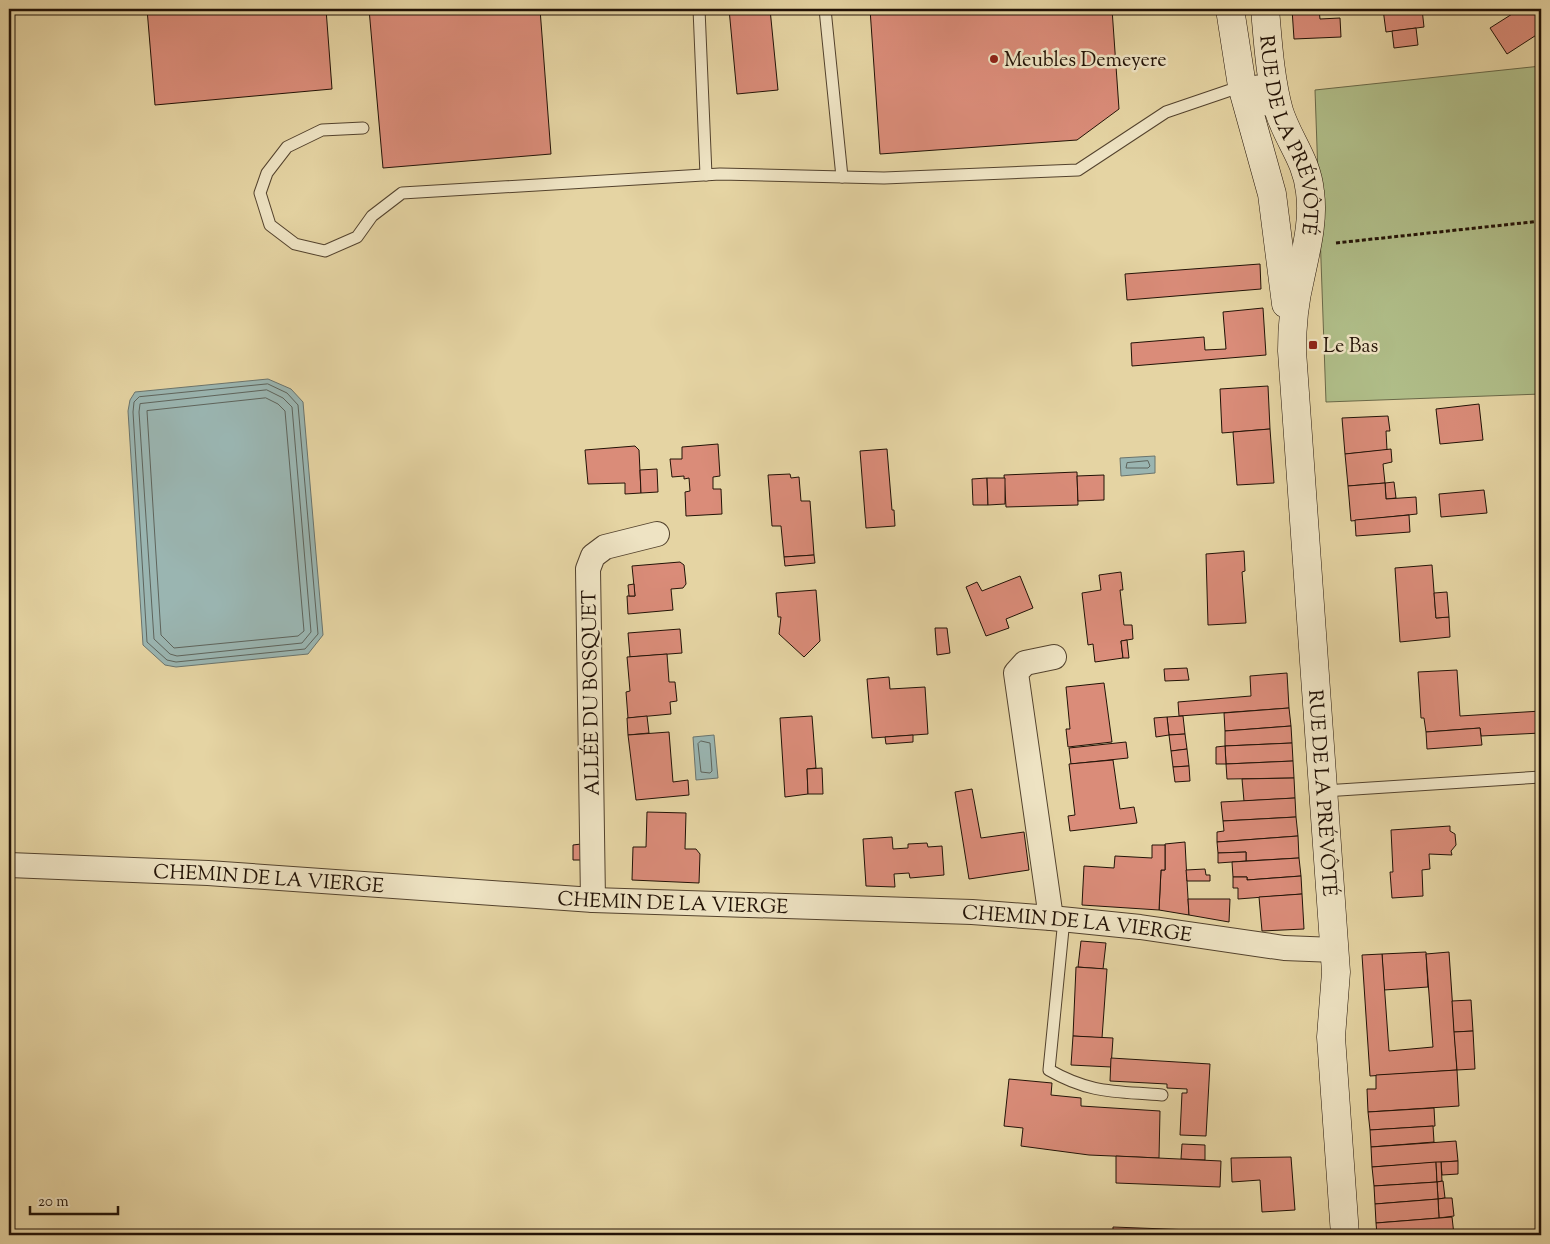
<svg xmlns="http://www.w3.org/2000/svg" width="1550" height="1244" font-family="'Sorts Mill Goudy',serif">
  <rect width="100%" height="100%" fill="#e5d4a3"/>
  <filter id="stains"><feTurbulence type="fractalNoise" baseFrequency=".004" numOctaves="4"/><feColorMatrix values="0 0 0 0 .2 0 0 0 0 .09 0 0 0 0 .02 0 0 0 .5 -.17"/></filter>
  <radialGradient id="worn" r=".72"><stop offset=".6" stop-color="#630" stop-opacity="0"/><stop offset="1" stop-color="#630" stop-opacity=".3"/></radialGradient>
  <path fill="#b0be89" stroke="#696848" d="M1541 66V394L1326 402 1315 90Z"/>
  <g fill="#9ab5b1" stroke="#6a746d">
    <path d="M268 379 291 389 303 402 323 635 308 654 176 667 165 665 143 645 128 411 130 400 135 392Z"/>
    <path d="M1155 456V473L1121 476 1120 458Z"/>
    <path d="M714 735 718 778 696 780 693 737Z"/>
  </g>
  <g fill="none" stroke-linecap="round" stroke-linejoin="round">
    <g stroke="#5e645c" stroke-width="1">
      <path d="M268 384 287 393 298 405 318 634 305 649 176 662 167 660 147 642 133 412 134 402 139 397Z"/>
      <path d="M267 390 283 398 292 407 311 632 302 643 177 656 170 654 154 639 139 412 140 404Z"/>
      <path d="M266 398 278 404 285 411 304 631 298 636 174 648 161 635 147 411Z"/>
      <path d="M1148 461 1150 466 1148 468H1126L1127 463Z"/>
      <path d="M701 741 710 743 712 771 710 773 701 772 698 744Z"/>
    </g>
  </g>
  <g fill="#da8c79" stroke="#221206">
    <path d="M147 9H326L332 89 155 105Z"/>
    <path d="M369 9H540L551 154 383 168Z"/>
    <path d="M729 9H770L778 90 737 94Z"/>
    <path d="M870 9H1112L1119 109 1077 140 880 154Z"/>
    <path d="M1292 9H1319L1320 19 1340 18 1341 37 1294 39Z"/>
    <path d="M1383 9H1422L1424 27 1386 32Z"/>
    <path d="M1520 9H1541V32L1507 54 1490 28Z"/>
    <path d="M1416 28 1418 45 1394 48 1392 31Z"/>
    <path d="M1260 264 1261 289 1127 300 1125 274Z"/>
    <path d="M1263 308 1266 355 1132 366 1131 343 1204 337 1205 350 1226 349 1223 312Z"/>
    <path d="M1268 386 1270 429 1222 433 1220 389Z"/>
    <path d="M1479 404 1483 440 1440 444 1436 409Z"/>
    <path d="M1388 416 1390 431H1386L1387 450 1345 454 1342 418Z"/>
    <path d="M1270 429 1274 483 1237 485 1233 432Z"/>
    <path d="M718 444 720 476 713 477V489H721L722 514 686 516 685 492 690 491 689 478 684 479V476L672 477 670 459H682V447Z"/>
    <path d="M635 446 639 450 641 493 625 494V483L588 484 585 450Z"/>
    <path d="M887 449 892 510H894L895 526 866 528 860 451Z"/>
    <path d="M1391 449 1392 462 1383 464 1385 483 1348 486 1345 454Z"/>
    <path d="M657 469 658 492 641 493 640 470Z"/>
    <path d="M1077 472 1078 505 1006 507 1004 475Z"/>
    <path d="M790 474 791 478 799 477 801 501H810L814 555 784 557 781 526H772L768 475Z"/>
    <path d="M1104 475V500L1078 501 1077 476Z"/>
    <path d="M987 478 988 505H973L972 479Z"/>
    <path d="M987 478H1005V504L988 505Z"/>
    <path d="M1394 482 1396 498 1386 499 1385 483Z"/>
    <path d="M1385 483 1386 499 1416 497 1417 514 1351 521 1348 486Z"/>
    <path d="M1484 490 1487 513 1441 517 1439 494Z"/>
    <path d="M1409 515 1410 532 1356 536 1355 520Z"/>
    <path d="M1244 551 1245 571 1242 572 1246 623 1208 625 1206 554Z"/>
    <path d="M814 555 815 563 785 566 784 557Z"/>
    <path d="M680 562 684 565 686 584 683 588 671 589 673 610 628 614 627 596H635L632 566Z"/>
    <path d="M1432 565 1436 618 1449 617 1450 637 1400 642 1395 568Z"/>
    <path d="M1121 572 1123 590H1120L1124 625H1132L1133 639 1121 641 1123 658 1095 662 1093 644 1088 645 1082 593 1101 590 1099 575Z"/>
    <path d="M1020 576 1033 608 1006 619 1009 628 986 636 966 587 977 582 982 591Z"/>
    <path d="M634 584 635 596H629L628 585Z"/>
    <path d="M816 590 820 641 804 657 779 634 781 617H778L776 593Z"/>
    <path d="M1447 592 1449 617 1436 618 1434 593Z"/>
    <path d="M935 628H947L950 653 937 655Z"/>
    <path d="M680 629 682 653 630 657 628 633Z"/>
    <path d="M1127 640 1129 658H1123L1121 641Z"/>
    <path d="M667 654 669 682H675L677 701 670 702 671 714 628 718 626 692 630 691 627 657Z"/>
    <path d="M1187 668 1189 680 1165 681 1164 669Z"/>
    <path d="M1457 670 1460 716 1541 711V733L1481 736 1480 728 1426 732 1424 718H1421L1418 672Z"/>
    <path d="M1287 673 1289 708 1179 716 1178 702 1251 696 1250 676Z"/>
    <path d="M889 677 890 689 925 687 928 734 872 738 867 679Z"/>
    <path d="M1104 683 1112 742 1068 747 1066 729H1070L1066 687Z"/>
    <path d="M1289 708 1291 726 1225 731 1224 713Z"/>
    <path d="M647 716 649 733 628 735 627 718Z"/>
    <path d="M812 716 816 768 807 769 808 794 785 797 780 718Z"/>
    <path d="M1183 716 1185 734 1169 735 1167 717Z"/>
    <path d="M1167 717 1169 735 1156 737 1154 718Z"/>
    <path d="M1291 726 1292 743 1225 746V731Z"/>
    <path d="M1480 728 1482 745 1427 749 1426 732Z"/>
    <path d="M669 732 673 782 688 780 689 795 636 800 628 735Z"/>
    <path d="M1185 734 1187 749 1171 751 1169 735Z"/>
    <path d="M913 735V742L886 744 885 737Z"/>
    <path d="M1126 742 1128 758 1071 764 1069 748Z"/>
    <path d="M1292 743 1293 761 1226 764 1225 746Z"/>
    <path d="M1225 746 1226 764H1216V747Z"/>
    <path d="M1187 749 1189 766 1173 767 1171 751Z"/>
    <path d="M1113 760 1120 809 1134 807 1137 823 1070 831 1068 816 1075 815 1069 764Z"/>
    <path d="M1293 761 1294 778 1227 779 1226 764Z"/>
    <path d="M1189 766 1190 781 1175 782 1173 767Z"/>
    <path d="M822 768 823 794H808L807 769Z"/>
    <path d="M1294 778 1295 798 1244 801 1242 779Z"/>
    <path d="M972 789 981 838 1024 832 1029 870 969 879 955 792Z"/>
    <path d="M1295 798 1296 817 1223 821 1221 802Z"/>
    <path d="M647 812 686 813 685 849H696L700 854 699 883 632 880 633 847H646Z"/>
    <path d="M1296 817 1298 836 1217 842V832L1224 831 1223 821Z"/>
    <path d="M1450 826V831L1455 834 1456 845 1451 851 1452 855 1429 854 1430 869 1422 870 1423 896 1392 898 1390 872H1393L1391 830Z"/>
    <path d="M1298 836 1299 858 1246 861V852L1218 853 1217 842Z"/>
    <path d="M892 837 893 849 908 848V844L927 843 928 847 942 846 944 875 910 878 909 873 894 874 895 887 866 886 863 839Z"/>
    <path d="M1185 842 1187 881 1189 915 1159 910 1161 870H1165V844Z"/>
    <path d="M581 844V860H573V845Z"/>
    <path d="M1152 845H1165V870H1161L1159 910 1082 905 1084 866 1114 868 1115 856 1152 858Z"/>
    <path d="M1246 852V861L1218 863V853Z"/>
    <path d="M1299 858 1301 876 1247 880V877H1233L1232 862Z"/>
    <path d="M1205 869 1206 875H1210V881H1187L1186 870Z"/>
    <path d="M1301 876 1302 894 1238 899V888H1233V877H1247V880Z"/>
    <path d="M1302 894 1304 929 1262 931 1259 897Z"/>
    <path d="M1188 899H1230L1229 922 1189 915Z"/>
    <path d="M1081 941 1106 943 1103 969 1078 967Z"/>
    <path d="M1426 952 1428 987 1384 990 1382 954Z"/>
    <path d="M1449 952 1457 1070 1370 1076 1362 955 1382 954 1389 1051 1433 1047 1426 954Z"/>
    <path d="M1076 967 1107 969 1102 1038 1073 1036Z"/>
    <path d="M1471 1000 1473 1031 1454 1032 1452 1001Z"/>
    <path d="M1473 1031 1475 1069 1457 1070 1454 1032Z"/>
    <path d="M1073 1036 1113 1038 1111 1067 1071 1065Z"/>
    <path d="M1111 1058 1210 1064 1206 1136 1180 1135 1182 1093H1187V1089L1167 1088V1084L1110 1081Z"/>
    <path d="M1457 1070 1459 1106 1368 1112 1367 1089H1376V1075Z"/>
    <path d="M1009 1079 1052 1083 1051 1095 1081 1098V1106L1160 1111 1159 1158 1089 1155 1021 1146 1023 1128 1004 1126Z"/>
    <path d="M1434 1108 1435 1126 1370 1130 1368 1112Z"/>
    <path d="M1433 1126 1434 1142 1371 1147 1370 1130Z"/>
    <path d="M1456 1141 1458 1161 1372 1167 1371 1147Z"/>
    <path d="M1182 1144 1205 1145V1160L1181 1159Z"/>
    <path d="M1116 1156 1221 1161 1220 1187 1116 1183Z"/>
    <path d="M1291 1157 1295 1210 1262 1212 1260 1180 1232 1182 1231 1158Z"/>
    <path d="M1458 1161V1174L1442 1175 1441 1162Z"/>
    <path d="M1436 1162 1437 1182 1374 1186 1372 1167Z"/>
    <path d="M1436 1162H1441L1442 1181 1437 1182Z"/>
    <path d="M1443 1181 1445 1198 1438 1199 1437 1182Z"/>
    <path d="M1437 1182 1438 1199 1375 1204 1374 1186Z"/>
    <path d="M1445 1198H1452L1454 1216 1439 1218 1438 1199Z"/>
    <path d="M1438 1199 1439 1218 1376 1223 1375 1204Z"/>
    <path d="M1452 1217 1454 1235H1377L1376 1223Z"/>
    <path d="M1113 1227 1218 1231V1235H1113Z"/>
  </g>
  <g fill="none" stroke-linecap="round" stroke-linejoin="round">
    <defs>
      <g id="lane">
        <path d="M699 9 706 175"/>
        <path d="M825 9 842 177"/>
        <path d="M363 128 322 130 287 147 267 173 260 193 270 225 295 244 325 251 357 237 372 216 402 193 720 174 884 178 1078 170 1166 112 1257 81 1266 110"/>
        <path d="M1324 791 1541 777"/>
        <path d="M1064 919 1049 1070C1091 1094 1116 1091 1162 1095"/>
      </g>
      <g id="street">
        <path id="s1" d="M9 865 208 873 593 900 972 912 1051 918 1140 927 1284 948 1335 950"/>
        <path d="M593 900 588 569 593 556 605 547 657 534"/>
        <path d="M1051 918 1016 673 1025 663 1054 657"/>
      </g>
      <g id="secondary">
        <path d="M1230 9 1242 86 1272 194 1286 304"/>
        <path id="s2" d="M1265 9C1268 43 1270 78 1279 111 1288 140 1307 160 1310 192 1314 221 1306 250 1300 279 1294 303 1292 326 1292 351L1336 972 1331 1037 1345 1235"/>
      </g>
    </defs>
    <use href="#lane" stroke="#53422d" stroke-width="13"/>
    <use href="#street" stroke="#53422d" stroke-width="26"/>
    <use href="#secondary" stroke="#221206" stroke-width="29"/>
    <path stroke="#221206" stroke-width="3" stroke-dasharray="4 2.5" stroke-linecap="butt" d="M1336 243 1541 221"/>
    <use href="#lane" stroke="#eee3c3" stroke-width="11"/>
    <use href="#street" stroke="#eee3c3" stroke-width="24"/>
    <use href="#secondary" stroke="#eee3c3" stroke-width="28"/>
  </g>
  <g fill="#8f2418" stroke="#eee3c3" stroke-width="2">
    <circle cx="994" cy="59" r="5"/>
    <rect x="1308" y="340" width="10" height="10" rx="2.5"/>
  </g>
  <g text-anchor="middle" stroke-width="5" stroke-linejoin="round" paint-order="stroke">
    <g font-size="20" fill="#221206" stroke="#eee3c3" text-anchor="start">
      <text x="1004" y="66">Meubles Demeyere</text>
      <text x="1323" y="352">Le Bas</text>
    </g>
    <g font-size="20" fill="#221206" stroke="#eee3c3">
      <text dy="7" stroke="none"><textPath href="#s2" startOffset="130">RUE DE LA PRÉVÔTÉ</textPath></text>
      <text transform="translate(590 693) rotate(-91)" y="7">ALLÉE DU BOSQUET</text>
      <text dy="7" stroke="none"><textPath href="#s2" startOffset="794">RUE DE LA PRÉVÔTÉ</textPath></text>
      <text dy="7" stroke="none"><textPath href="#s1" startOffset="260">CHEMIN DE LA VIERGE</textPath></text>
      <text dy="7" stroke="none"><textPath href="#s1" startOffset="665">CHEMIN DE LA VIERGE</textPath></text>
      <text dy="7" stroke="none"><textPath href="#s1" startOffset="1070">CHEMIN DE LA VIERGE</textPath></text>
    </g>
  </g>
  <rect width="1550" height="1244" fill="none" stroke="#e5d4a3" stroke-width="30"/>
  <rect x="10" y="10" width="1530" height="1224" fill="none" stroke="#221206" stroke-width="2.5"/>
  <rect x="15" y="15" width="1520" height="1214" fill="none" stroke="#221206"/>
  <path d="M30 1206v8h88v-8" fill="none" stroke="#221206" stroke-width="2.5"/>
  <text x="38" y="1206" font-size="15" fill="#221206" stroke="#eee3c3" stroke-width="4" paint-order="stroke">20 m</text>
  <rect width="100%" height="100%" filter="url(#stains)"/>
  <rect width="100%" height="100%" fill="url(#worn)"/>
</svg>
